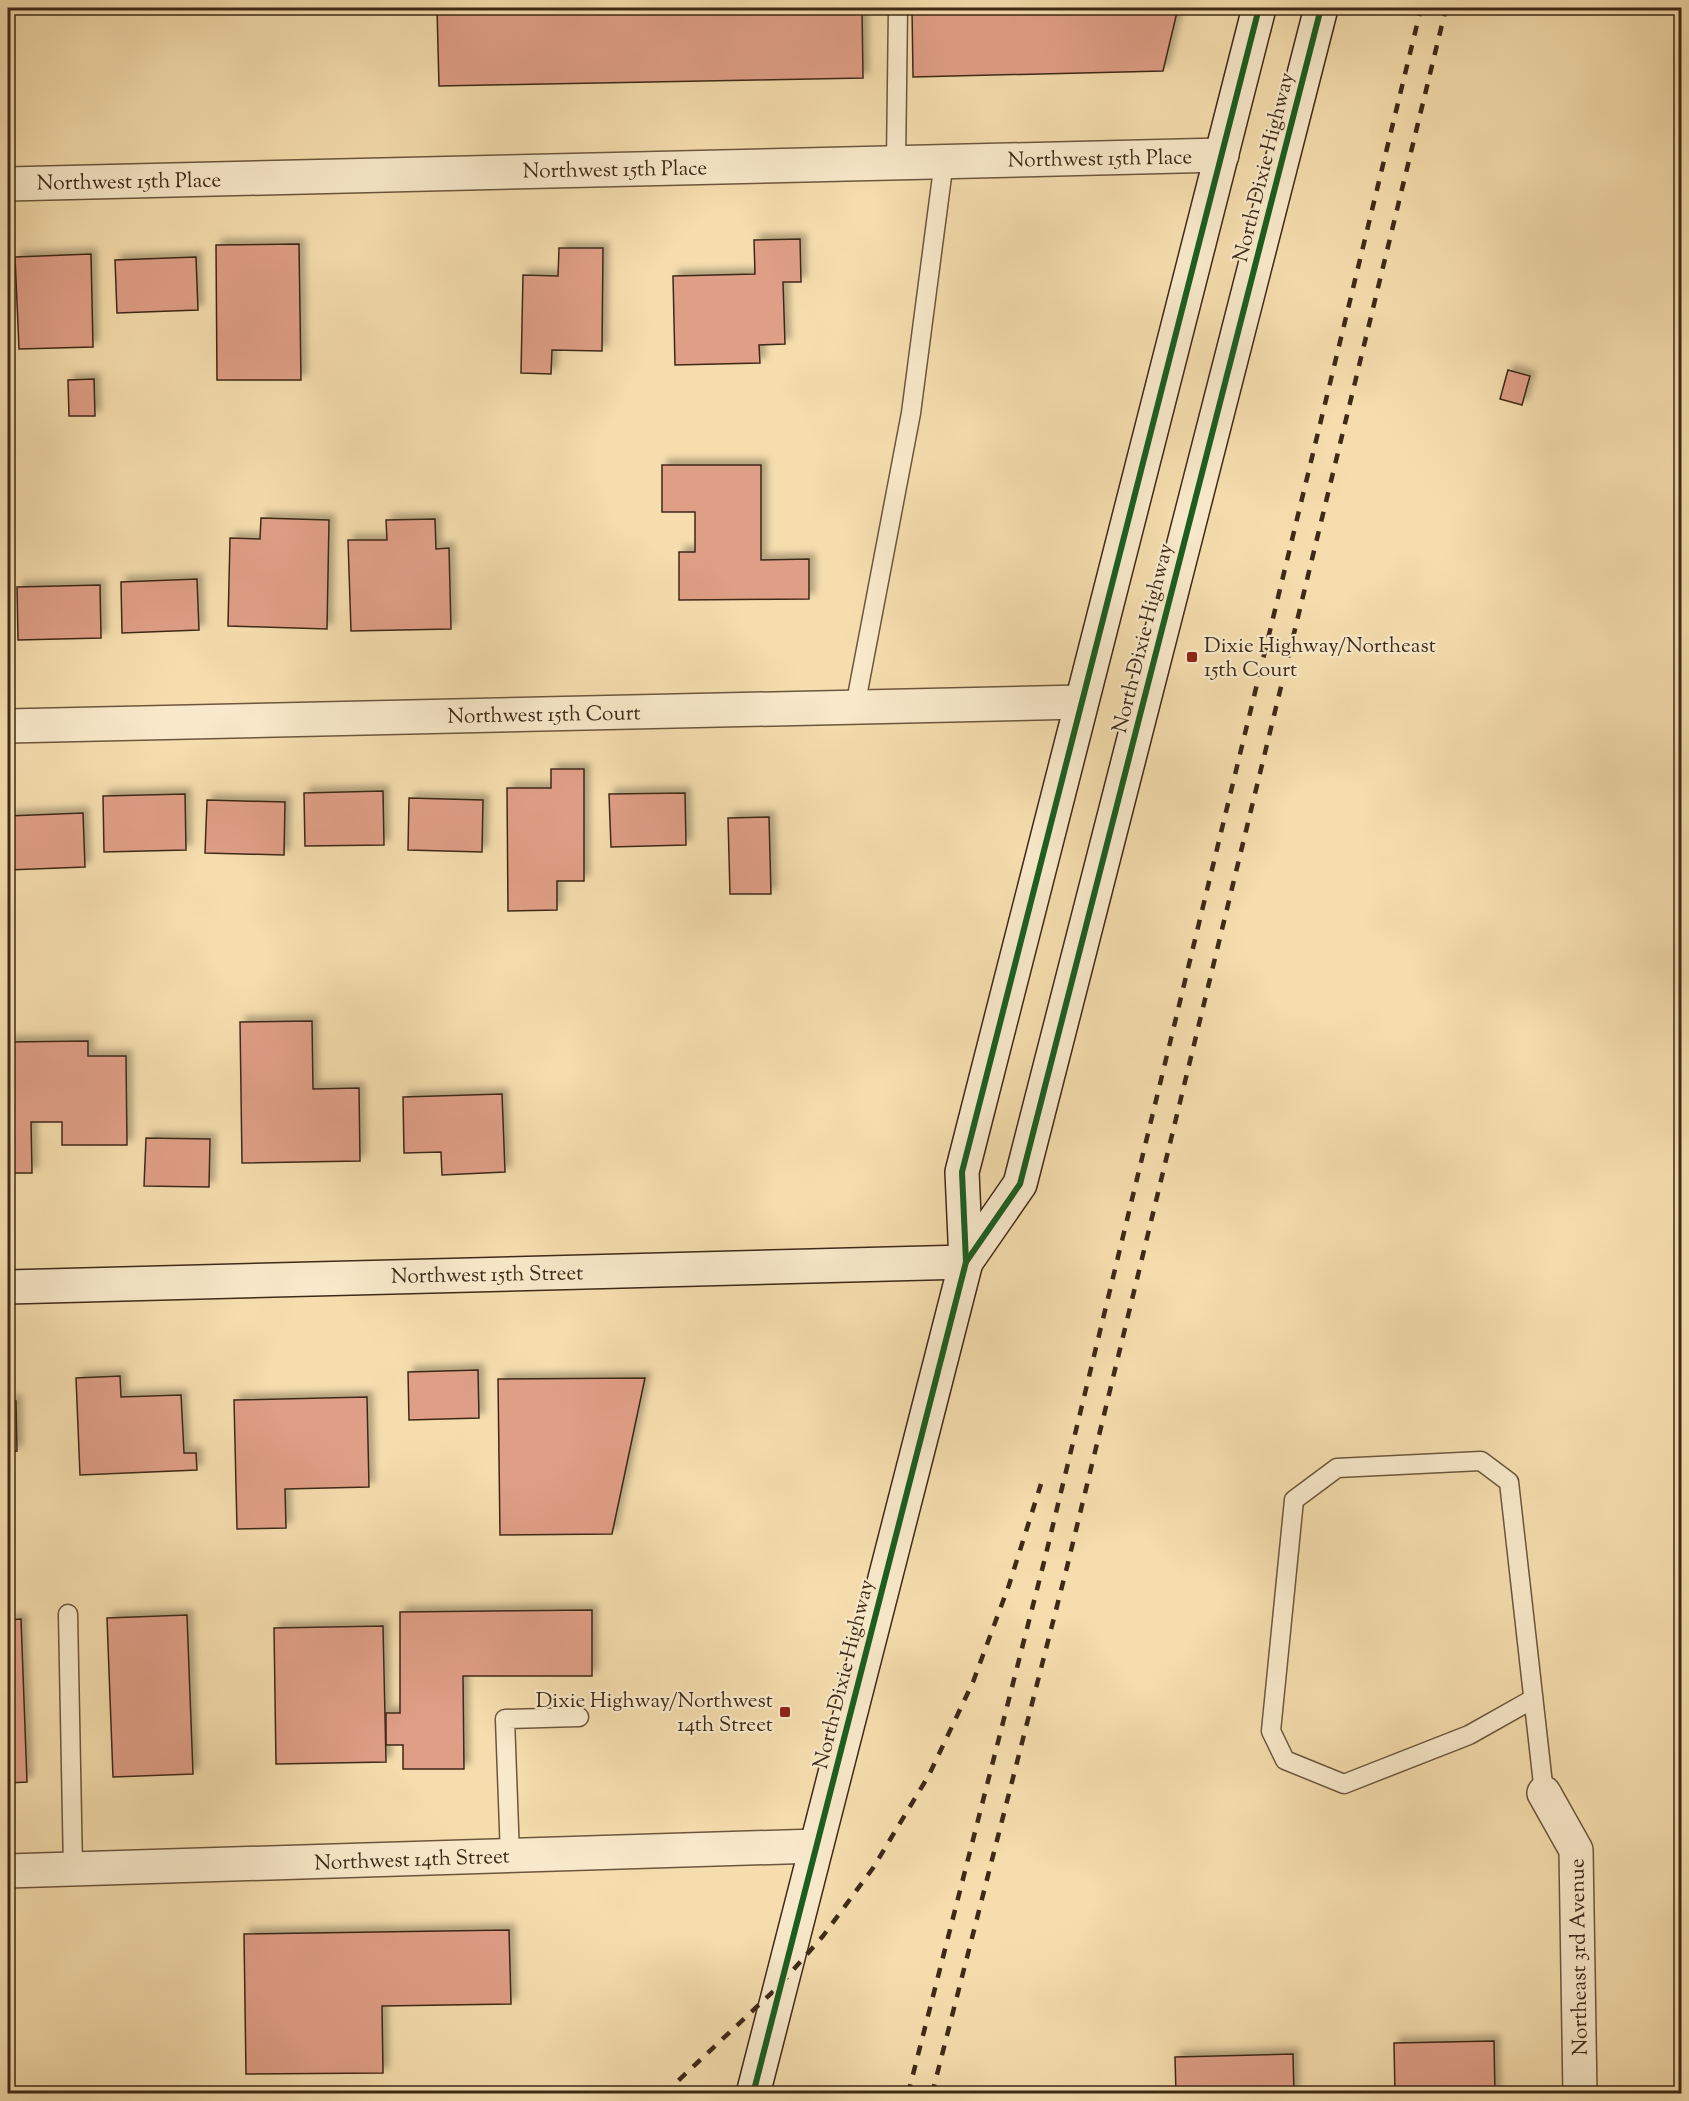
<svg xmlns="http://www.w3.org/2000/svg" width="1689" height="2101" font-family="'Sorts Mill Goudy',serif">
  <defs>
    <filter id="shadow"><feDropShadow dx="5.5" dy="-5.5" stdDeviation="3" flood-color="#0004"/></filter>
  </defs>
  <rect width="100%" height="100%" fill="#f5ddad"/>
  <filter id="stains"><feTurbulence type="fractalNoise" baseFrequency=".00333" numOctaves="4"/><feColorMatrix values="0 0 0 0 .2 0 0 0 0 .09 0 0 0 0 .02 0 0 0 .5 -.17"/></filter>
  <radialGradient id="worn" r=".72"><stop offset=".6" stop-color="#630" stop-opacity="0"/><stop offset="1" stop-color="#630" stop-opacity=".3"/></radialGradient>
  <g fill="#df9e86" stroke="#3e2918" stroke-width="1.5" filter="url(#shadow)">
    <path d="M437 8H862L863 78 439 86Z"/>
    <path d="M912 8H1178L1163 71 913 77Z"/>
    <path d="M800 239 801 282H783L785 344 759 345 760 363 675 365 673 276 755 274 754 240Z"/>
    <path d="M299 244 301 380H217L216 245Z"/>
    <path d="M559 248H603L602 351 552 350 551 374 521 373 523 275 558 276Z"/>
    <path d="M91 254 93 347 19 349 15 257Z"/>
    <path d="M196 257 198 310 117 313 115 260Z"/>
    <path d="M1508 370 1530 376 1522 405 1500 399Z"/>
    <path d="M94 379 95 416H69L68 380Z"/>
    <path d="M662 465H761V560L809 559V599L679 600V552H695V512H662Z"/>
    <path d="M261 518 329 520 327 629 228 626 230 538 260 539Z"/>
    <path d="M435 519 436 549 449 548 451 629 351 631 348 540H387L386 520Z"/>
    <path d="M197 579 199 630 122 633 121 582Z"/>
    <path d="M100 585 101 638 18 640 17 587Z"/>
    <path d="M551 769H584V881H557V910L508 911 507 788H551Z"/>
    <path d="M383 791 384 845 305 846 304 793Z"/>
    <path d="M685 793 686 845 611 847 609 794Z"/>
    <path d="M185 794 186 850 104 852 103 796Z"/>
    <path d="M409 798 483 800 482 852 408 850Z"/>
    <path d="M207 800 285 802 284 855 205 853Z"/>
    <path d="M83 813 85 867 8 870V816Z"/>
    <path d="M769 817 771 894H730L728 818Z"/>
    <path d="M312 1021 313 1089 359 1088 360 1161 242 1163 240 1022Z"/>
    <path d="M88 1041V1056H126L127 1145H62V1122H31L32 1173H8V1042Z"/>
    <path d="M502 1094 505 1172 442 1175 441 1152 404 1153 403 1097Z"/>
    <path d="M146 1138 210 1139 209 1187 144 1186Z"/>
    <path d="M478 1370 479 1418 409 1420 408 1372Z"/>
    <path d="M120 1376 121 1397 181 1395 184 1453H196L197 1470 80 1475 76 1378Z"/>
    <path d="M645 1378 612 1534 500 1535 498 1379Z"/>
    <path d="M367 1397 369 1487 285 1489 286 1528 237 1529 234 1400Z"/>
    <path d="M8 1401H16L17 1451 8 1452Z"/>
    <path d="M592 1610V1676H463L464 1769H403V1745H386V1713H400V1612Z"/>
    <path d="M187 1615 193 1774 113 1777 107 1618Z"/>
    <path d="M21 1619 27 1782 8 1783V1620Z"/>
    <path d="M383 1626 386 1762 276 1764 274 1628Z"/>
    <path d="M509 1930 511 2004 382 2006 383 2073 246 2074 244 1934Z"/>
    <path d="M1494 2041 1495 2094H1395L1394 2043Z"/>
    <path d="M1293 2054 1294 2094H1176L1175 2057Z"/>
  </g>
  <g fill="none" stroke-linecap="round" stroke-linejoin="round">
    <defs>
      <g id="lane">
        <path d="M896 162 898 8"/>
        <path d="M855 707 911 413 944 161"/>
        <path d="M68 1614 73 1869"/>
        <path d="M1533 1699 1469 1735 1344 1784 1285 1760 1271 1731 1294 1500 1337 1468 1481 1461 1509 1482 1544 1793"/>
        <path d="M510 1856 505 1719 579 1717"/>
      </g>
      <g id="street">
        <path d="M8 184 1222 155"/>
        <path d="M8 726 1081 702"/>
        <path d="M1544 1793 1576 1850 1580 2094"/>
        <path d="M8 1871 816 1846"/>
      </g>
      <g id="secondary">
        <path d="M966 1262 1020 1184 1321 8"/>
        <path d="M8 1287 966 1262"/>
        <path d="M753 2094 966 1262 962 1172 1259 8"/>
      </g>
    </defs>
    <use href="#lane" stroke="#6c563d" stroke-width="21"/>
    <use href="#street" stroke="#6c563d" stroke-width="36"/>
    <use href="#secondary" stroke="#3e2918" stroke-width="36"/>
    <use href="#lane" stroke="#f8e9ca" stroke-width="18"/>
    <use href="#street" stroke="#f8e9ca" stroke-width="33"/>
    <use href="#secondary" stroke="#f8e9ca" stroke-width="33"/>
    <g stroke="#3e2918" stroke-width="4.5" stroke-dasharray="10 10" stroke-linecap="butt">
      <path d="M664 2094 780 1985 823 1936 873 1868 929 1775 973 1682 1009 1585 1041 1484"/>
      <path d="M908 2094 1044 1562 1421 8"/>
      <path d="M932 2094 1067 1567 1446 8"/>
    </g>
    <defs>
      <g id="cycleway">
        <path d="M966 1262 1020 1184 1321 8"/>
        <path d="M753 2094 966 1262 962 1172 1259 8"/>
      </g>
    </defs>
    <use href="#cycleway" stroke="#f8e9ca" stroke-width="10"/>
    <use href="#cycleway" stroke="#1b5e20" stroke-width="6"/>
  </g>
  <g fill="#8f2418" stroke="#f8e9ca" stroke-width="2">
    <rect x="1186" y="651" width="12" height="12" rx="3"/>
    <rect x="779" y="1706" width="12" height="12" rx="3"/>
  </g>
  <g text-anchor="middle" stroke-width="4.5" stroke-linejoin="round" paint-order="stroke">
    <g font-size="21" fill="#3e2918" stroke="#f8e9ca">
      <text transform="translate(1100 158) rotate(-1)" y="7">Northwest 15th Place</text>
      <text transform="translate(1263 167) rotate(-76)" y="7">North Dixie Highway</text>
      <text transform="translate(615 169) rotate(-1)" y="7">Northwest 15th Place</text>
      <text transform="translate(129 181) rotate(-1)" y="7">Northwest 15th Place</text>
      <text transform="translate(1142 638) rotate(-76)" y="7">North Dixie Highway</text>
      <text transform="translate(544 714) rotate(-1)" y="7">Northwest 15th Court</text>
      <text transform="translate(487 1274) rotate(-1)" y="7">Northwest 15th Street</text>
      <text transform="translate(843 1674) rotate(-76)" y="7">North Dixie Highway</text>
      <text transform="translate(412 1859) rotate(-2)" y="7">Northwest 14th Street</text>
      <text transform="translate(1578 1957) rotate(-91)" y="7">Northeast 3rd Avenue</text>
    </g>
    <g font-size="21" fill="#3e2918" stroke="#f8e9ca" text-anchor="start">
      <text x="1204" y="652">Dixie Highway/Northeast<tspan x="1204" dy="24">15th Court</tspan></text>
      <text x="773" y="1707" text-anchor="end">Dixie Highway/Northwest<tspan x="773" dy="24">14th Street</tspan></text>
    </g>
  </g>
  <rect width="1689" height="2101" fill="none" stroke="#f5ddad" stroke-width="30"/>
  <rect x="9" y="9" width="1671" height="2083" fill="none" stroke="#3e2918" stroke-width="3"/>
  <rect x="15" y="15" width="1659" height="2071" fill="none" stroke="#3e2918" stroke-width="1.5"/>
  <rect width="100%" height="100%" filter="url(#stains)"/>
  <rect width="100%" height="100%" fill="url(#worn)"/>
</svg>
